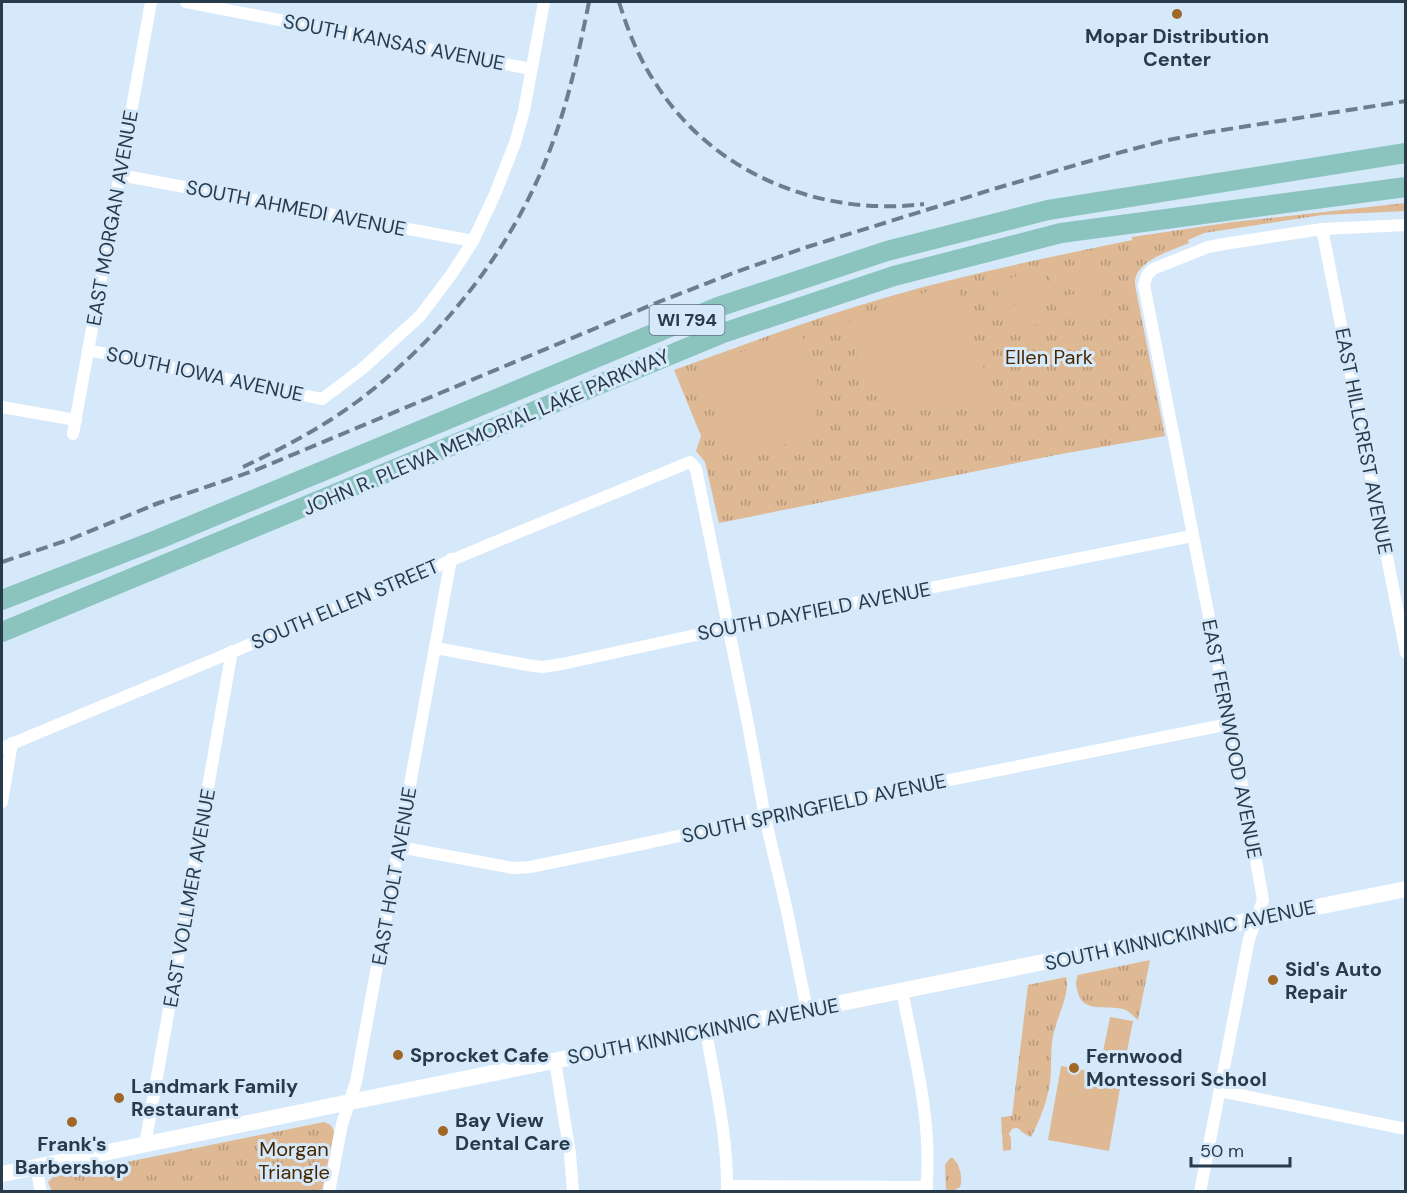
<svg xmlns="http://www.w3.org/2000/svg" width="1407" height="1193" font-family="'DM Sans',sans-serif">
  <defs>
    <pattern id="grass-tufts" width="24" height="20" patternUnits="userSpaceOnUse" patternTransform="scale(1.5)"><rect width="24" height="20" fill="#dfb894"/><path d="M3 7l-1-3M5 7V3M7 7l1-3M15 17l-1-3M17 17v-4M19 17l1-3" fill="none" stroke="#b5977b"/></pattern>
  </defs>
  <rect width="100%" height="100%" fill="#d6e9fa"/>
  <g fill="url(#grass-tufts)">
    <path d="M1405 203V211L1322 215 1204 233 1188 240 1189 243C1173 250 1137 260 1135 281 1135 285 1136 291 1137 295L1165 436 1061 454 719 523 705 462 696 451 701 436 674 370C746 344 817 317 891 296 970 273 1051 257 1132 240V237L1233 222Z"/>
    <path d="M1150 960 1138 1020C1133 1016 1129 1011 1123 1009 1107 1005 1083 1013 1078 993 1076 986 1075 982 1078 975Z"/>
    <path d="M1066 977C1071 993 1056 1019 1053 1036 1050 1052 1052 1068 1050 1083 1047 1102 1040 1120 1031 1137 1029 1136 1025 1134 1022 1132 1018 1128 1018 1127 1012 1129L1009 1134 1011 1138V1150L1003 1151 1001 1117 1012 1116 1028 985Z"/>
    <path d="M324 1122C330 1124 333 1126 334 1133L322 1191 52 1192 48 1182 53 1177Z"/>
    <path d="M950 1158H953C960 1165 963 1178 960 1187L953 1191H946L945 1165Z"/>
  </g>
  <g fill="#dfb894">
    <path d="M1095 261 1099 282 1053 292 1049 271Z"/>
    <path d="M1038 272 1043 295 1000 304 995 281Z"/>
    <path d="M950 283 958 288 993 397 954 410H924L894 405 863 374 846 323Z"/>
    <path d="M1101 288 1105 309 1059 319 1055 298Z"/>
    <path d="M1044 299 1049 322 1006 331 1001 308Z"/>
    <path d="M801 331 819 388 815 426 784 445 730 453 700 373 705 365Z"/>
    <path d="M1110 1017 1133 1021 1126 1056 1103 1052Z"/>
    <path d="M1061 1066 1122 1077 1109 1151 1048 1140Z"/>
  </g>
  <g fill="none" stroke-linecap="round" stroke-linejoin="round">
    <g stroke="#fff" stroke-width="12">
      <path d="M186 2 531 69"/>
      <path d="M120 175 473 241"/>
      <path d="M1322 229 1406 653"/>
      <path d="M88 350 322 399 362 369 420 316 451 275 473 241 495 194 515 143 524 111 544 2"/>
      <path d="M2 407 76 420"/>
      <path d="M73 434 151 2"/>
      <path d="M436 648 527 665 542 667 562 664 728 628 1192 536"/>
      <path d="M2 748C230 651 460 556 690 462L696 469 748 724 765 817 787 911 807 1010"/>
      <path d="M2 802 12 743"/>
      <path d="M399 847 513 868 530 867 642 844 765 817 1229 724"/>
      <path d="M902 991C915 1057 933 1124 926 1192"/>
      <path d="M706 1031C715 1084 728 1137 727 1192"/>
      <path d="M555 1061 570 1154 573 1192"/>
      <path d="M1220 1091 1406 1129"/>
      <path d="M145 1145 232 651"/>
      <path d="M36 1167 41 1192"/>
      <path d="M727 1186 927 1187"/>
      <path d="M329 1192 342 1124 356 1082 451 559"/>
      <path d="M1200 1192 1249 939 1263 900 1249 821 1144 285 1147 275 1153 269 1208 247 1230 243 1322 229 1406 225"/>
    </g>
    <path stroke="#fff" stroke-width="16" d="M2 1174 350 1102 1406 889"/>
    <g stroke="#8bc4be" stroke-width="20">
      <path d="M2 600 159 539 718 307 887 251 1048 210 1406 153"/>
      <path d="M2 632 723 333 894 276 1061 233 1406 187"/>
    </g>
    <g stroke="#6b7e8f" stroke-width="4" stroke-dasharray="12 6" stroke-linecap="butt">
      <path d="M619 2C628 31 639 59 656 84 713 174 821 217 924 204"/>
      <path d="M243 467C283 448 323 427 358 401 443 337 514 247 551 147 569 100 579 51 589 2"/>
      <path d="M153 505 256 470 656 303 736 272 807 247 997 188 1107 156 1163 141 1210 132 1406 101"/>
      <path d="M2 562 71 539 161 502"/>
    </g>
  </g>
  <g fill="#a16726" stroke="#d6e9fa" stroke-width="2">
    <circle cx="1177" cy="14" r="6"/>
    <circle cx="1273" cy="980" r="6"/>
    <circle cx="398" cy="1055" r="6"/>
    <circle cx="1074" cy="1068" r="6"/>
    <circle cx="119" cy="1098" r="6"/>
    <circle cx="72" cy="1122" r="6"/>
    <circle cx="443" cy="1131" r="6"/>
  </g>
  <g text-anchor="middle" stroke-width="6" stroke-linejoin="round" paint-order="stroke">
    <rect fill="#d6e9fa" stroke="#5c6f80" stroke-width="1.5" x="649.5" y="305" width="75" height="30" rx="4.5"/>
    <g font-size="18" font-weight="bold" fill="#273b4b">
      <text x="687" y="326">WI 794</text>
    </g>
    <g font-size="20" font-weight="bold" fill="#273b4b" stroke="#d6e9fa" text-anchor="start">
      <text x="1177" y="43" text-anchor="middle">Mopar Distribution<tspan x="1177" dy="23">Center</tspan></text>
      <text x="1285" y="976">Sid's Auto<tspan x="1285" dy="23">Repair</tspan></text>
      <text x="410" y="1062">Sprocket Cafe</text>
      <text x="1086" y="1063">Fernwood<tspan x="1086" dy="23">Montessori School</tspan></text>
      <text x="131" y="1093">Landmark Family<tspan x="131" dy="23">Restaurant</tspan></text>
      <text x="455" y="1127">Bay View<tspan x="455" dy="23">Dental Care</tspan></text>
      <text x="72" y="1151" text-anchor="middle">Frank's<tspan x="72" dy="23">Barbershop</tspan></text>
    </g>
    <g font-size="20" fill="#273b4b" stroke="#d6e9fa">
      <text transform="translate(394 42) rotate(11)" y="7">SOUTH KANSAS AVENUE</text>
      <text transform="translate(296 208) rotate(11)" y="7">SOUTH AHMEDI AVENUE</text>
      <text transform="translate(112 218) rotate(-80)" y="7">EAST MORGAN AVENUE</text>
      <text transform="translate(205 374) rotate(12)" y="7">SOUTH IOWA AVENUE</text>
      <text transform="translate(486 432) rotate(-23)" y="7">JOHN R. PLEWA MEMORIAL LAKE PARKWAY</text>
      <text transform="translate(1364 441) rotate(79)" y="7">EAST HILLCREST AVENUE</text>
      <text transform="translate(345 604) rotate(-23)" y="7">SOUTH ELLEN STREET</text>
      <text transform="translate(814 611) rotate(-11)" y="7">SOUTH DAYFIELD AVENUE</text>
      <text transform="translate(1232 739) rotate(79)" y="7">EAST FERNWOOD AVENUE</text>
      <text transform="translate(814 808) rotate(-12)" y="7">SOUTH SPRINGFIELD AVENUE</text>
      <text transform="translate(394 876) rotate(-80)" y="7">EAST HOLT AVENUE</text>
      <text transform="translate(189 898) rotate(-80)" y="7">EAST VOLLMER AVENUE</text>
      <text transform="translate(1180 935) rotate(-12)" y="7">SOUTH KINNICKINNIC AVENUE</text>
      <text transform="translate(703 1031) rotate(-11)" y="7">SOUTH KINNICKINNIC AVENUE</text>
    </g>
    <g font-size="20" fill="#492800" stroke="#d6e9fa">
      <text x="1049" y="364">Ellen Park</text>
      <text x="294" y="1156">Morgan<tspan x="294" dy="23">Triangle</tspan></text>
    </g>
  </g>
  <rect width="1407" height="1193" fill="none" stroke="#273b4b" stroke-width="6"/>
  <path d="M1191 1157v9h99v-9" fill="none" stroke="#273b4b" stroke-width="3"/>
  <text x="1200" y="1157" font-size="18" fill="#273b4b" stroke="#d6e9fa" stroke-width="4.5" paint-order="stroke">50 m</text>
</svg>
